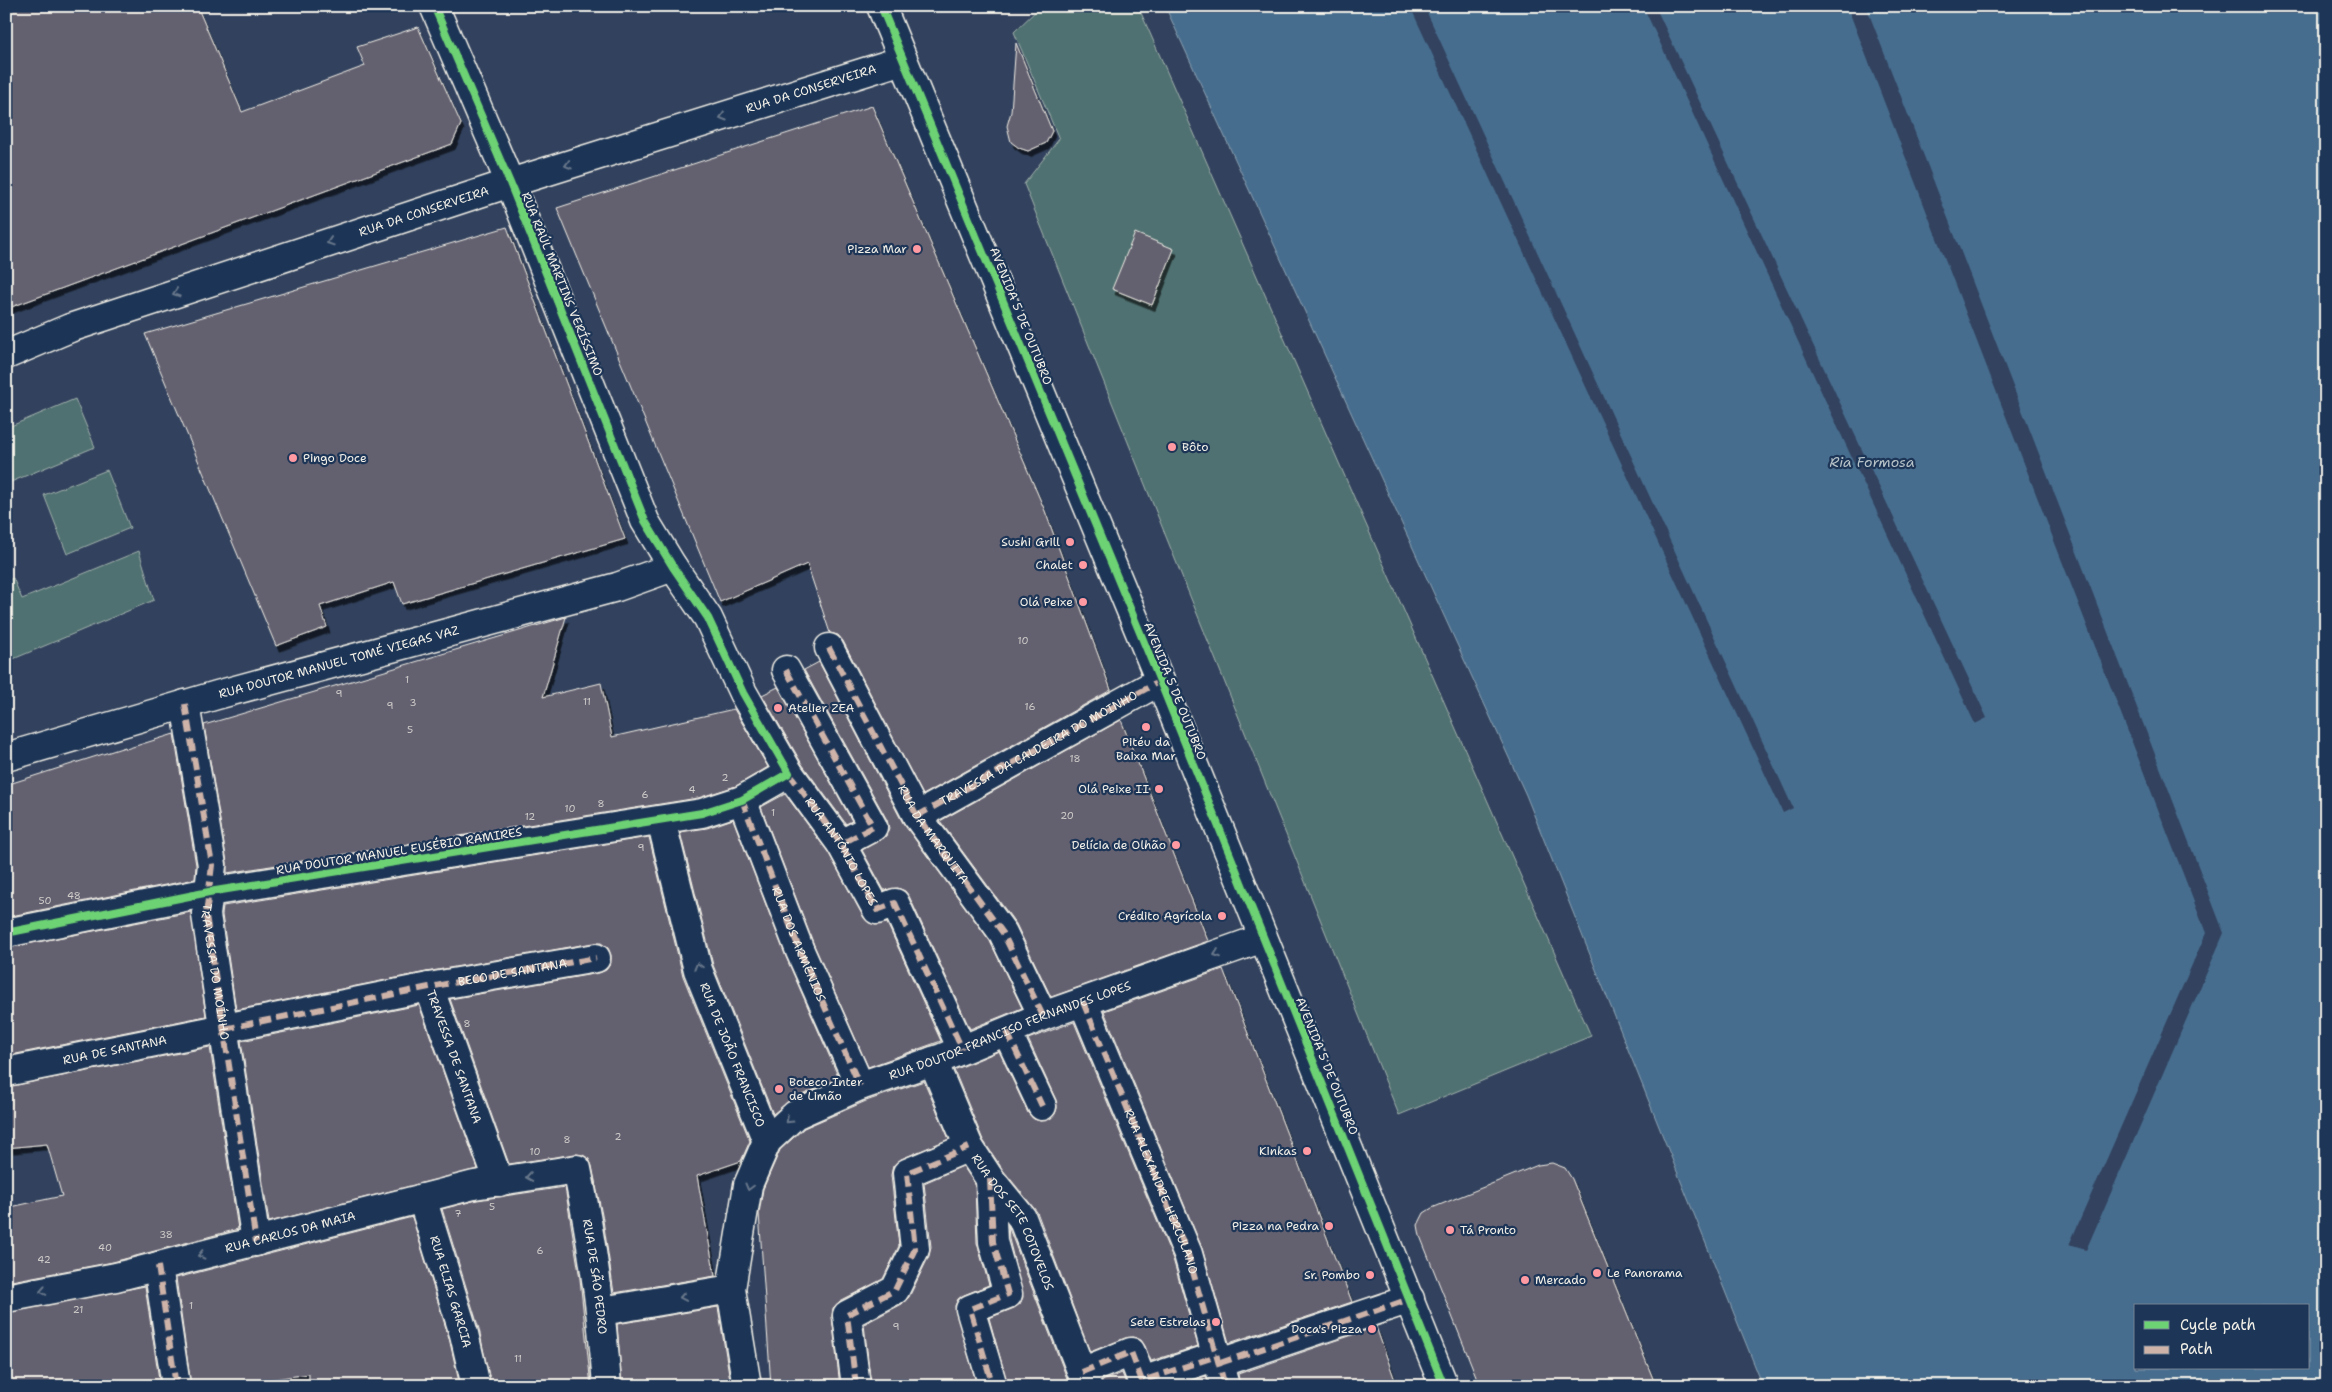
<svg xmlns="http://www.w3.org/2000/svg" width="2332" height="1392" font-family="'Shantell Sans',sans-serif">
  <defs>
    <filter id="shadow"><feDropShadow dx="3" dy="5.5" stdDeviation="0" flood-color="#0009"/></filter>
  </defs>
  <rect width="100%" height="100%" fill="#32425e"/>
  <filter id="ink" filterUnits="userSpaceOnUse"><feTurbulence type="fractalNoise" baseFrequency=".02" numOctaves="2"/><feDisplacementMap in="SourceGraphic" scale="10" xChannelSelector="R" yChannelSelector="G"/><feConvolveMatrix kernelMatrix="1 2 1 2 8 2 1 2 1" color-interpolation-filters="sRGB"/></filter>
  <g filter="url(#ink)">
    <g fill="#507171" stroke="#a2b1ac">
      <path d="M1041 6H1138L1591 1036 1399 1115 1024 184 1059 139 1014 32Z"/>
      <path d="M75 399 95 447 6 484V428Z"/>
      <path d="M107 470 130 528 67 554 44 495Z"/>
      <path d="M139 551 154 600 6 662V581L13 578 22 599Z"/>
    </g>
    <path fill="#466d8e" stroke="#8ca2b2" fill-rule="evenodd" d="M1165 6H2326V1386H1763L1526 795ZM2136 1306H2308V1368H2136Z"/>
    <g fill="#32425e">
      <path d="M1410 6H1424L1793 808 1783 813Z"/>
      <path d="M1643 6H1655L1987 718 1975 724Z"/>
      <path d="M1847 6H1866L2224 933 2086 1250 2069 1245 2206 933Z"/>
    </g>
    <g fill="#646070" stroke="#f4f1e8" filter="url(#shadow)">
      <path d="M6 6H197L242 112 365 66 357 47 418 27 461 124 452 144 6 309Z"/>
      <path d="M1016 43 1052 131 1046 143 1028 151 1019 148 1011 142 1007 126 1011 112Z"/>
      <path d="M872 106 1045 511 1111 690 923 795 843 641 838 635 830 633 807 564 720 602 557 208Z"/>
      <path d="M507 227 625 539 402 604 394 582 320 606 327 627 276 646 145 334Z"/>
      <path d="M1135 233 1174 249 1152 305 1112 289Z"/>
      <path d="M566 617 543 697 601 683 612 737 734 709 768 767 736 786 698 798 227 873V862L204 725Z"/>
      <path d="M819 662 903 823 990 941 1022 1008 970 1029 909 896 905 891 898 888 884 890 862 850 886 836 889 828 887 820 804 670Z"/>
      <path d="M778 687 852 821 846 824 802 764 762 695Z"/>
      <path d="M1121 720 1208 941 1051 997 1016 924 940 821Z"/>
      <path d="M174 734 196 865 195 879 6 917V785L125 747 126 749Z"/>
      <path d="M785 794 828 852 864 918 875 925 887 923 941 1041 868 1067 814 945 761 807Z"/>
      <path d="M733 819 786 957 839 1078 789 1101 773 1114 713 965 680 832 707 828Z"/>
      <path d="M649 837 683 976 750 1141 741 1161 697 1176 715 1276 614 1293 603 1220 592 1166 589 1159 583 1155 575 1154 509 1164 450 999 599 973 606 970 611 963V955L608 948 601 943H593L426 972 236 1010 222 915 223 906Z"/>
      <path d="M191 912 206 1016 6 1056V948Z"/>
      <path d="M1223 969 1352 1302 1229 1343 1202 1248 1104 1011Z"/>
      <path d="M419 1005 478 1169 269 1222 241 1041Z"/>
      <path d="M1074 1022 1173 1259 1198 1346 1151 1361 1145 1346 1141 1340 1134 1337 1125 1338 1090 1352 1037 1212 1003 1170 983 1140 954 1070 999 1051 1028 1113 1034 1119 1040 1121 1048 1120 1055 1114 1057 1108 1056 1100 1028 1039Z"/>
      <path d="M210 1047 238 1229 113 1262 6 1282V1208L62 1196 47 1144 6 1148V1087Z"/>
      <path d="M924 1081 949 1139 901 1159 893 1166 891 1175 899 1246 883 1279 840 1301 833 1308 832 1317 840 1386H771L759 1213 763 1189 780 1150 804 1128 866 1101Z"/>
      <path d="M1552 1163 1565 1168 1572 1179 1656 1386H1480L1420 1236 1418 1225 1424 1213 1432 1208 1538 1165Z"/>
      <path d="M963 1166 975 1184 977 1243 989 1285 964 1295 958 1299 955 1306 977 1386H871L864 1324 902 1304 909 1297 929 1256 931 1247 924 1183Z"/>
      <path d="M565 1187 580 1279 591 1386H491L479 1329 442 1209 477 1200Z"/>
      <path d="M412 1217 449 1338 460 1386H309V1374L246 1383V1386H191L176 1278Z"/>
      <path d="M1008 1225V1226L1070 1386H1008L989 1318 1014 1308 1020 1304 1023 1297 1009 1239Z"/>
      <path d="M145 1286 160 1386H6V1313Z"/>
      <path d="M718 1307 731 1386H622L617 1324Z"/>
      <path d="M1376 1327 1397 1386H1240L1238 1374Z"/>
      <path d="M1122 1373 1127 1386H1102V1381Z"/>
      <path d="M1206 1376 1209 1386H1177Z"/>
    </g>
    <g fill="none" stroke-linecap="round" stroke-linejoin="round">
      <defs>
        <g id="street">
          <path id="s1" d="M434 6 510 183 645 521 673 567 708 618 743 693 789 773 841 844 877 910 895 903 962 1049"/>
          <path id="s2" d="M6 355 70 328 510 183 903 60"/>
          <path d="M829 648 917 816 1003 933 1043 1016"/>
          <path d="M786 670 873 827 841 844"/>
          <path id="s3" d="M185 704 212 865 206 915 256 1242"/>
          <path id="s4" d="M6 757 217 695 617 587 673 567"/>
          <path d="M742 800 800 951 860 1086"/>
          <path d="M917 816 1160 681"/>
          <path id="s5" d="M661 820 698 970 767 1141"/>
          <path d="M6 933 209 892 702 813 742 800 789 773"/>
          <path id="s6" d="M429 987 499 1182"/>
          <path id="s7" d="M1083 1002 1188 1254 1225 1386"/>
          <path d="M1007 1032 1042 1106"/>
          <path id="s8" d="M933 1061 969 1147 990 1179 1022 1218 1087 1386"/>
          <path id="s9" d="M6 1072 429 987 596 958"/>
          <path d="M990 1179 993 1242 1008 1294 970 1309 993 1386"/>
          <path id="s10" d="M422 1198 464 1334 476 1386"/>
          <path d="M158 1266 176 1386"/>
          <path id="s11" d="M6 1298 116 1277 474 1185 577 1169C592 1241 602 1312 607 1386"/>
          <path d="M602 1311 731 1289"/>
          <path d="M1220 1363 1410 1299"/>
          <path d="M1082 1372 1131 1352 1142 1381 1217 1356"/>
          <path id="s12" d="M747 1386 731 1289 748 1185 767 1141 795 1115 860 1086 942 1058 1043 1016 1263 938"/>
          <path d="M856 1386 847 1315 895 1290 915 1249 907 1173 969 1147"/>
        </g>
        <path id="secondary" d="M881 6 1160 681 1444 1386"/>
      </defs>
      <use href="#street" stroke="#f4f1e8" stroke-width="31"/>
      <use href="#secondary" stroke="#f4f1e8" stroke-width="31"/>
      <use href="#street" stroke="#1d3557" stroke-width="28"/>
      <use href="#secondary" stroke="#1d3557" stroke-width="28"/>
      <g stroke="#ceb3a9" stroke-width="6" stroke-dasharray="12 6" stroke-linecap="butt">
        <path id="s13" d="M829 648 917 816 1003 933 1043 1016"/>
        <path d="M786 670 873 827 841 844"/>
        <path d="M185 704 212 865 206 915 256 1242"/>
        <path d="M789 773 841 844 877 910 895 903 962 1049"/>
        <path id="s14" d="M742 800 800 951 860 1086"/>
        <path id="s15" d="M917 816 1160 681"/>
        <path d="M1083 1002 1188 1254 1225 1386"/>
        <path id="s16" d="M224 1029 429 987 596 958"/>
        <path d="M1007 1032 1042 1106"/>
        <path d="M990 1179 993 1242 1008 1294 970 1309 993 1386"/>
        <path d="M158 1266 176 1386"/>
        <path d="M1220 1363 1410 1299"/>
        <path d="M1082 1372 1131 1352 1142 1381 1217 1356"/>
        <path d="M856 1386 847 1315 895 1290 915 1249 907 1173 969 1147"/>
      </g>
      <defs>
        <g id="cycleway">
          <path d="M881 6 1160 681 1444 1386"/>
          <path d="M6 933 209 892 702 813 742 800 789 773 743 693 708 618 673 567 645 521 510 183 434 6"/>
        </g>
      </defs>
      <use href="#cycleway" stroke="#1d3557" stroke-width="11"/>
      <use href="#cycleway" stroke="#6cd273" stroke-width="8"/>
    </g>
    <defs><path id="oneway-chevron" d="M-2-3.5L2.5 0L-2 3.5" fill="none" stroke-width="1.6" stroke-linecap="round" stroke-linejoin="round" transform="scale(1.25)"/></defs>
    <g stroke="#68778a">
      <use href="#oneway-chevron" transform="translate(723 117) rotate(163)"/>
      <use href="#oneway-chevron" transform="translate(568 165) rotate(163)"/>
      <use href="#oneway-chevron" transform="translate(330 242) rotate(162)"/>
      <use href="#oneway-chevron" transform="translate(176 293) rotate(162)"/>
      <use href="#oneway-chevron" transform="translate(1217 954) rotate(160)"/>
      <use href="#oneway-chevron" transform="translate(698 966) rotate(-106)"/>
      <use href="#oneway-chevron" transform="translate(789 1120) rotate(137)"/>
      <use href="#oneway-chevron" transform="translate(529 1177) rotate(171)"/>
      <use href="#oneway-chevron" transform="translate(749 1187) rotate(105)"/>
      <use href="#oneway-chevron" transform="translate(201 1255) rotate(166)"/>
      <use href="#oneway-chevron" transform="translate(43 1291) rotate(169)"/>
      <use href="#oneway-chevron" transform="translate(683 1297) rotate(170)"/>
    </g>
  </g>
  <g fill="#ff9aa2" stroke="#1d3557" stroke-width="2">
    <circle cx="917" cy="249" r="5"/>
    <circle cx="1172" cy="447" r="5"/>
    <circle cx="293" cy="458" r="5"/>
    <circle cx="1070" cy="542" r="5"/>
    <circle cx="1083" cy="565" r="5"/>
    <circle cx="1083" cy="602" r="5"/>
    <circle cx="778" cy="708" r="5"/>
    <circle cx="1146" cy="727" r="5"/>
    <circle cx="1159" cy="789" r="5"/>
    <circle cx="1176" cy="845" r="5"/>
    <circle cx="1222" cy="916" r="5"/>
    <circle cx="779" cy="1089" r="5"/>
    <circle cx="1307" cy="1151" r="5"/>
    <circle cx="1329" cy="1226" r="5"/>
    <circle cx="1450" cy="1230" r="5"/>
    <circle cx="1597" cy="1273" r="5"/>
    <circle cx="1370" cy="1275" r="5"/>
    <circle cx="1525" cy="1280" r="5"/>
    <circle cx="1216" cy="1322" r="5"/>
    <circle cx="1372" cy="1329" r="5"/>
  </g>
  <g text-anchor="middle" stroke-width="4.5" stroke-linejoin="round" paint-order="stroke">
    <g font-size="10" fill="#d0cdca">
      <text x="1023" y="644">10</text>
      <text x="407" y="683">1</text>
      <text x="339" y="697">9</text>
      <text x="587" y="705">11</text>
      <text x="413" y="706">3</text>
      <text x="390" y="709">9</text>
      <text x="1030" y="710">16</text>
      <text x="410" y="733">5</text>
      <text x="1075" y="762">18</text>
      <text x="725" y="781">2</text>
      <text x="692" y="793">4</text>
      <text x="645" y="798">6</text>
      <text x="601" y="807">8</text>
      <text x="570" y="812">10</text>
      <text x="773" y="816">1</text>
      <text x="1067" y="819">20</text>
      <text x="530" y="820">12</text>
      <text x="641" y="851">9</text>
      <text x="74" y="899">48</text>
      <text x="45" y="904">50</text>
      <text x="467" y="1027">8</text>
      <text x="618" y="1140">2</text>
      <text x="567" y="1143">8</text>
      <text x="535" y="1155">10</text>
      <text x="492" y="1210">5</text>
      <text x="458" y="1217">7</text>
      <text x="166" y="1238">38</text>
      <text x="105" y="1251">40</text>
      <text x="540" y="1254">6</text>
      <text x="44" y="1263">42</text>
      <text x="191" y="1309">1</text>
      <text x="78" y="1313">21</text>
      <text x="896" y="1330">9</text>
      <text x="518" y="1362">11</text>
    </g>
    <g font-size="12" fill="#f4f1e8" stroke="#1d3557">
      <text dy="4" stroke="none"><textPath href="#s2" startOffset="848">RUA DA CONSERVEIRA</textPath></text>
      <text dy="4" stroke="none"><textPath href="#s2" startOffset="442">RUA DA CONSERVEIRA</textPath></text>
      <text transform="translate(562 284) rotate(68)" y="4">RUA RAÚL MARTINS VERÍSSIMO</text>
      <text transform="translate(1021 316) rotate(68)" y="4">AVENIDA 5 DE OUTUBRO</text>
      <text dy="4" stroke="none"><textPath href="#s4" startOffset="346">RUA DOUTOR MANUEL TOMÉ VIEGAS VAZ</textPath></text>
      <text transform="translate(1175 691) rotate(68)" y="4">AVENIDA 5 DE OUTUBRO</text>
      <text dy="4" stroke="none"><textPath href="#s15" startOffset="139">TRAVESSA DA CALDEIRA DO MOINHO</textPath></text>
      <text dy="4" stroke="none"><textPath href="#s13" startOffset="214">RUA DA MARQUITA</textPath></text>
      <text transform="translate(399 851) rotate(-9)" y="4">RUA DOUTOR MANUEL EUSÉBIO RAMIRES</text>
      <text dy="4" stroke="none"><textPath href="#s1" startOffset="942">RUA ANTÓNIO LOPES</textPath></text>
      <text dy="4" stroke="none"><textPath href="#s14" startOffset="155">RUA DOS ARMÉNIOS</textPath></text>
      <text dy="4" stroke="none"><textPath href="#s3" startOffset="271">TRAVESSA DO MOÍNHO</textPath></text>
      <text dy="4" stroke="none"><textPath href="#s16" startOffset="294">BECO DE SANTANA</textPath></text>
      <text dy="4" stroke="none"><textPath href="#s12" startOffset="521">RUA DOUTOR FRANCISO FERNANDES LOPES</textPath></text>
      <text dy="4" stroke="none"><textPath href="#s9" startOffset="111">RUA DE SANTANA</textPath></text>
      <text dy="4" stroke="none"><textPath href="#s5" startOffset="246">RUA DE JOÃO FRANCISCO</textPath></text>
      <text dy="4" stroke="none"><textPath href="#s6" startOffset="74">TRAVESSA DE SANTANA</textPath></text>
      <text transform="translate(1327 1066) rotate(68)" y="4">AVENIDA 5 DE OUTUBRO</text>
      <text dy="4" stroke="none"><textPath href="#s7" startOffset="205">RUA ALEXANDRE HERCULANO</textPath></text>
      <text dy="4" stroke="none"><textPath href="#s8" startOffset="181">RUA DOS SETE COTOVELOS</textPath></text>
      <text dy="4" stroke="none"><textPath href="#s11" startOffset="292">RUA CARLOS DA MAIA</textPath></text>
      <text dy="4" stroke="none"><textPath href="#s11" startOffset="695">RUA DE SÃO PEDRO</textPath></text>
      <text dy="4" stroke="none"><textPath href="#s10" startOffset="98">RUA ELIAS GARCIA</textPath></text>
    </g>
    <g font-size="12" fill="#f4f1e8" stroke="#1d3557" text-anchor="end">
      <text x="907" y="253">Pizza Mar</text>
      <text x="1182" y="451" text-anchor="start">Bôto</text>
      <text x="303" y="462" text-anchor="start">Pingo Doce</text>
      <text x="1060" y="546">Sushi Grill</text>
      <text x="1073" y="569">Chalet</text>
      <text x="1073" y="606">Olá Peixe</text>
      <text x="788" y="712" text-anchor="start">Atelier ZEA</text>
      <text x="1146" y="746" text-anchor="middle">Pitéu da<tspan x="1146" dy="14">Baixa Mar</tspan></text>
      <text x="1149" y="793">Olá Peixe II</text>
      <text x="1166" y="849">Delícia de Olhão</text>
      <text x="1212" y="920">Crédito Agrícola</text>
      <text x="789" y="1086" text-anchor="start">Boteco Inter<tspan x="789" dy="14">de Limão</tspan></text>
      <text x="1297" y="1155">Kinkas</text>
      <text x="1319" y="1230">Pizza na Pedra</text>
      <text x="1460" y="1234" text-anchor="start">Tá Pronto</text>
      <text x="1607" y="1277" text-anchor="start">Le Panorama</text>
      <text x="1360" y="1279">Sr. Pombo</text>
      <text x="1535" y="1284" text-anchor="start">Mercado</text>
      <text x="1206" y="1326">Sete Estrelas</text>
      <text x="1362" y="1333">Doca's Pizza</text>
    </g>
    <g font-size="14" font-style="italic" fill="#b7c3c8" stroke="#1d3557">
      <text x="1872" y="467">Ria Formosa</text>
    </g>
  </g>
  <rect width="2332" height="1392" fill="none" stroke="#1d3557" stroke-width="25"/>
  <rect x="12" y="12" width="2307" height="1367" fill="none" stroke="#f4f1e8" stroke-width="2" filter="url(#ink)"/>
  <rect x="2134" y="1304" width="175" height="65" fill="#1d3557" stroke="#738091"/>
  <rect x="2144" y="1321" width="25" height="8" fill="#6cd273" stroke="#738091"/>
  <text x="2180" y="1330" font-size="15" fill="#f4f1e8">Cycle path</text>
  <rect x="2144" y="1346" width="25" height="8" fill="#ceb3a9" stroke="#738091"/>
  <text x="2180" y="1354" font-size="15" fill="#f4f1e8">Path</text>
</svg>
